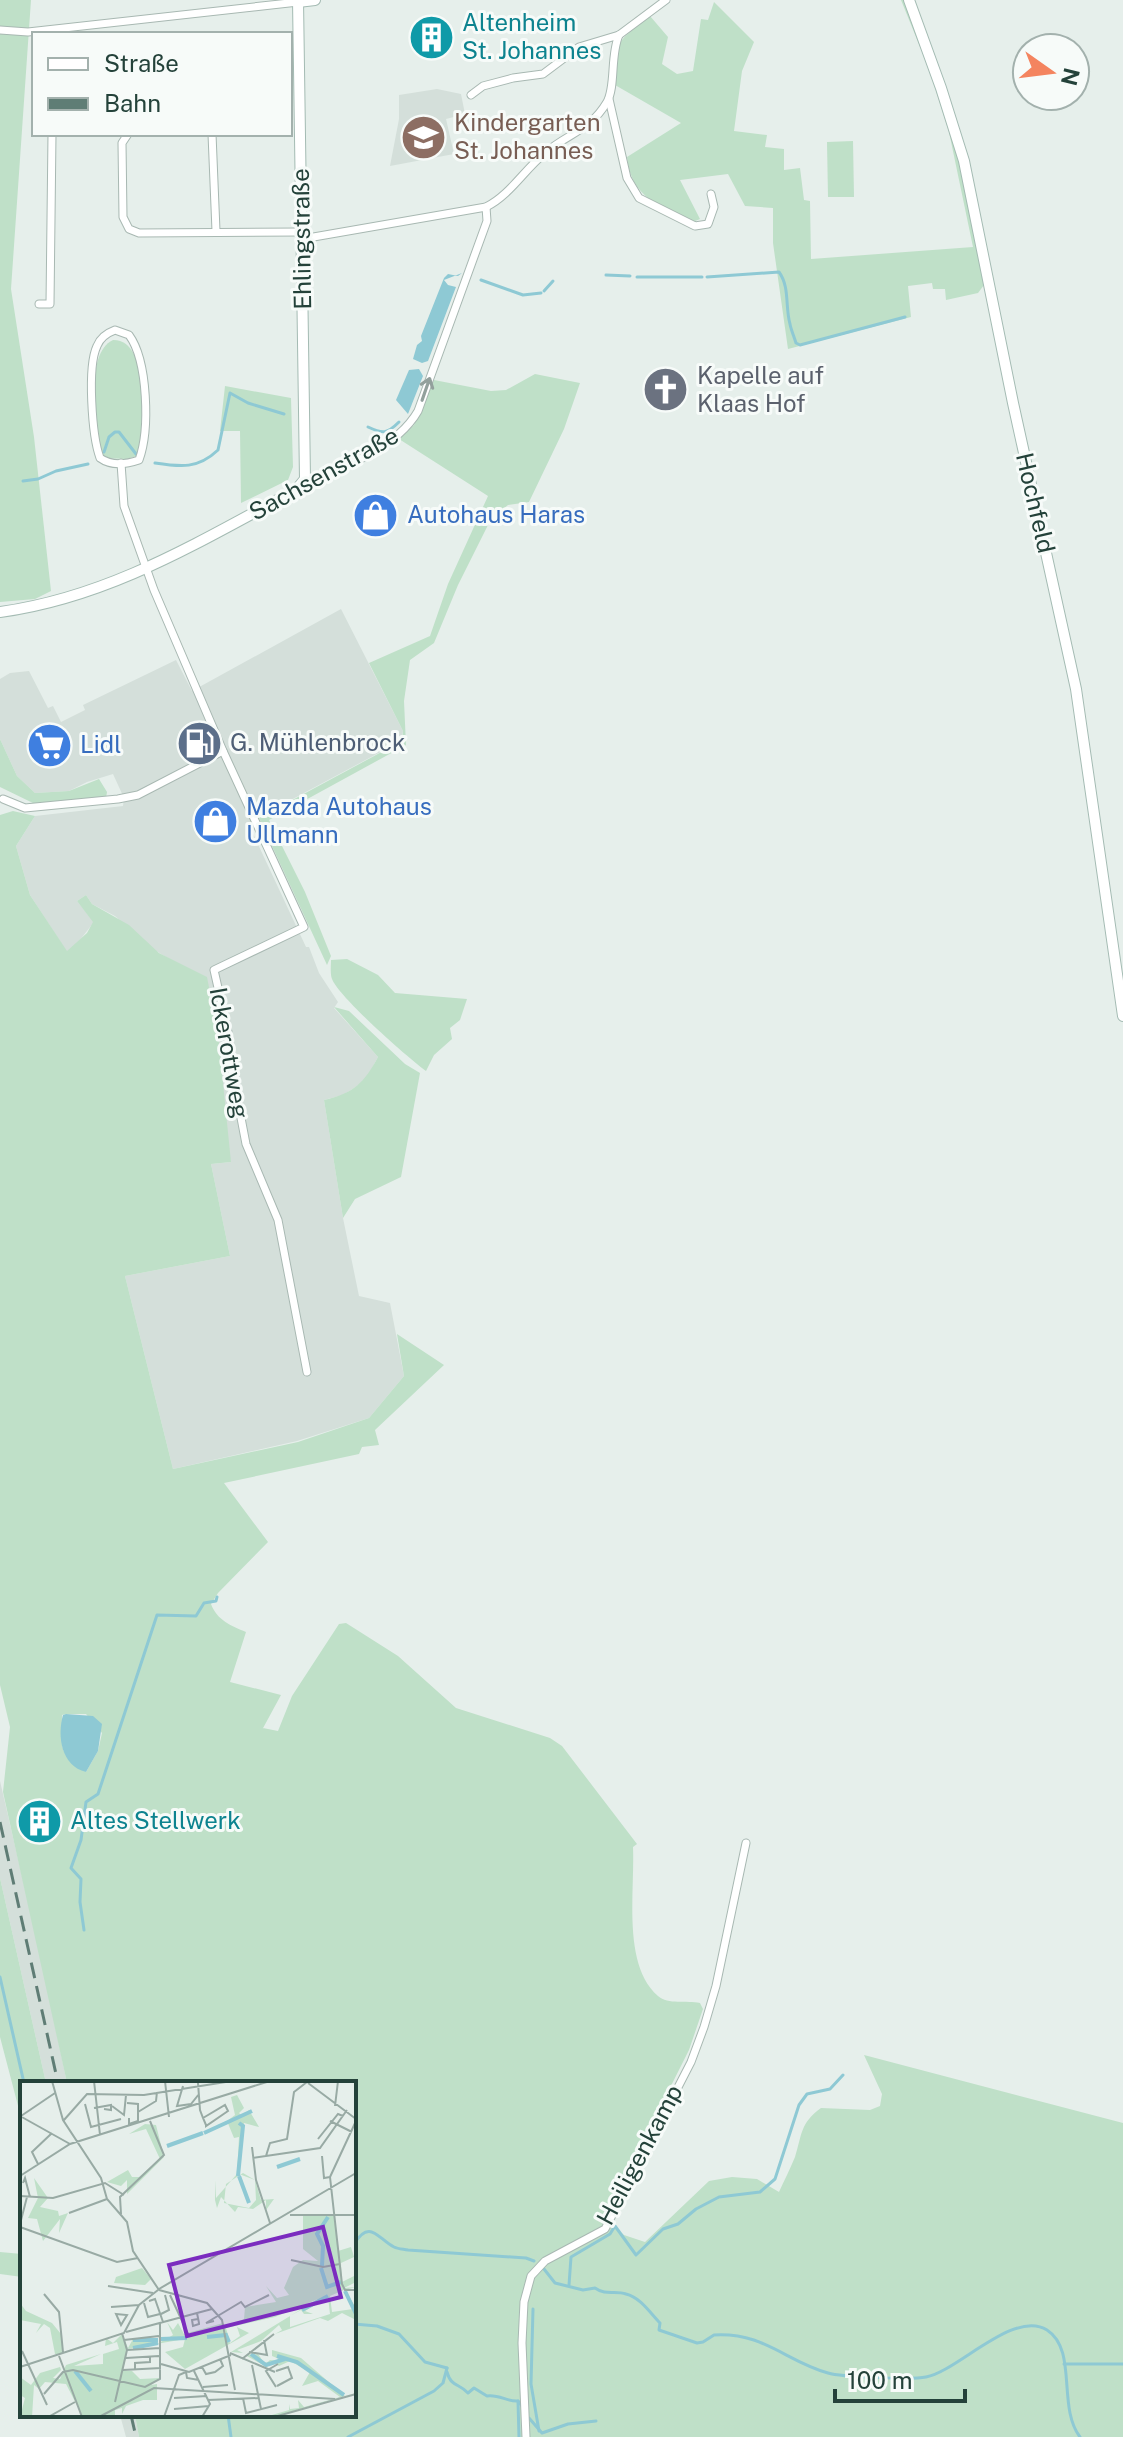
<svg xmlns="http://www.w3.org/2000/svg" width="1123" height="2437" font-family="'Public Sans',sans-serif">
  <rect width="100%" height="100%" fill="#e6efeb"/>
  <g fill="#d4dfda">
    <path d="M437 89 461 94 465 114 446 119 454 154 390 166 399 119V95Z"/>
    <path d="M341 609 403 731 401 741 248 823 306 947H309L319 973 338 1002 334 1008 378 1057 365 1081 343 1095 324 1100 343 1218 359 1296 390 1303 404 1376 369 1418 297 1441 173 1469 125 1276 230 1256 211 1164 231 1162 171 960 153 949 115 916 92 904 86 895 77 901 94 922 76 945 67 952 30 895 16 846 35 816 123 806 124 798 113 774 87 782 69 791 35 793 17 776 0 739V679L10 673 29 671 48 708 53 706 61 722 85 710 83 705 176 660 192 691Z"/>
    <path d="M0 1781 42 1963 67 2083H46L0 1878Z"/>
    <path d="M120 2415H135L139 2437H126Z"/>
  </g>
  <g fill="#bfe0c8" fill-rule="evenodd">
    <path d="M0 0H31L11 289 34 437 51 591 35 599 0 602Z"/>
    <path d="M901 0H906L955 129 984 285 978 293 946 300 945 289H933L932 283 908 286 911 317 788 349 773 243V208L745 206 728 174 680 180 700 219 693 222C660 206 631 198 627 157L681 123 615 85C617 39 614 44 650 16L668 37 662 64 677 74 693 71 701 19 708 20 714 2 754 42 742 71 734 131 767 135 765 147 784 149V170L800 168 804 200 810 201 811 259 973 247 949 132 929 69Z"/>
    <path d="M853 141 854 197H828L827 142Z"/>
    <path d="M113 340C151 339 142 427 139 452L137 456 126 459 103 458C96 431 83 354 113 340Z"/>
    <path d="M535 374 580 383 564 429 529 502 508 505 491 519 458 585 434 643 410 660 404 701 406 745 269 820 305 892 331 956 327 965 259 818 402 741 403 731 369 663 430 636 448 584 488 496 399 439 414 425 434 380 491 391 506 390Z"/>
    <path d="M225 386 291 398 293 467 288 480 241 503 240 431H220Z"/>
    <path d="M0 739 17 776 35 793 69 791 99 779 107 792 106 798 35 804 0 787Z"/>
    <path d="M13 811 35 816 16 846 30 895 67 951 87 933 93 922 77 901 86 895 92 904 129 925 159 953 207 977 218 1034 231 1162 211 1164 230 1256 125 1276 173 1469 298 1442 369 1418 404 1376 397 1334 444 1365 375 1430 379 1445 362 1447 359 1454 224 1483 268 1542 218 1593 211 1604C217 1620 231 1626 246 1632L230 1682 281 1695 262 1730 263 1728 278 1731 292 1696 339 1624 346 1623 398 1656 456 1708 550 1738 562 1746 637 1844 633 1847C635 1891 622 1965 658 1996 668 2005 687 2000 700 2003L703 2009 689 2050 604 2219 624 2235 645 2242 709 2181 732 2177 757 2179 779 2192C784 2181 790 2169 795 2157 802 2135 800 2123 821 2108L870 2110 880 2106 882 2094 864 2055 1123 2123V2437H139L135 2415H354V2083H67L3 1792 10 1727 0 1685V815ZM66 1714H86L102 1733 98 1751 86 1772C57 1754 62 1747 62 1715Z"/>
    <path d="M347 959 378 975 395 993 467 999 460 1020 450 1028 452 1039 434 1055 426 1071C407 1057 339 997 332 979 330 974 331 965 331 960Z"/>
    <path d="M334 1007 349 1011 405 1064 420 1073 401 1177 355 1199 343 1218 324 1100C354 1093 364 1083 378 1057Z"/>
    <path d="M0 1878 46 2083H22V2121L0 2037Z"/>
    <path d="M0 2252 22 2254V2277L0 2274Z"/>
  </g>
  <g fill="#8ec9d4">
    <path d="M462 273 444 280 448 285 456 287 428 361 422 363 413 359 417 345 422 341 421 336 444 278 448 274 458 276Z"/>
    <path d="M419 369 423 376 408 414 396 400 409 370Z"/>
    <path d="M66 1714 93 1716 102 1724 98 1751 86 1772C61 1766 57 1736 63 1715Z"/>
  </g>
  <g fill="none" stroke-linecap="round" stroke-linejoin="round">
    <g stroke="#8ec9d4" stroke-width="3">
      <path d="M606 275 630 276"/>
      <path d="M637 277H702"/>
      <path d="M707 277 779 272C790 287 785 307 790 324 791 330 794 336 796 343L800 345 905 317"/>
      <path d="M481 280 523 295 541 293"/>
      <path d="M544 291 553 281"/>
      <path d="M368 427C383 434 387 434 399 422"/>
      <path d="M104 452 109 437 115 432H119L136 454"/>
      <path d="M155 463C181 467 198 469 218 450L230 393 248 403 284 414"/>
      <path d="M23 481 38 479 56 471 88 464"/>
      <path d="M84 1930 80 1902 81 1879 71 1868 81 1840 86 1802 98 1794 157 1615 196 1616 204 1603 216 1601 217 1597"/>
      <path d="M0 1977 24 2083"/>
      <path d="M354 2244C370 2218 378 2239 394 2247 398 2249 403 2249 408 2250L526 2258 534 2261"/>
      <path d="M544 2269 555 2283 583 2290 595 2288C606 2296 615 2290 626 2294 640 2297 651 2314 660 2323L659 2330 697 2343 703 2342 714 2335C764 2332 785 2361 828 2373 841 2377 912 2380 926 2377 958 2371 1014 2309 1047 2330 1078 2350 1057 2407 1080 2437"/>
      <path d="M569 2285 571 2257 610 2234 615 2226 636 2255 663 2229 678 2224 696 2209 719 2197 760 2192 775 2179 799 2105 807 2094 830 2089 843 2075"/>
      <path d="M533 2309 531 2384 539 2431"/>
      <path d="M354 2324 377 2326 399 2334 425 2362 447 2368"/>
      <path d="M1064 2364H1123"/>
      <path d="M447 2372C451 2387 459 2383 468 2393L474 2388 487 2396C499 2394 507 2402 518 2401L522 2406"/>
      <path d="M518 2401 519 2437"/>
      <path d="M228 2415 231 2437"/>
      <path d="M529 2418 542 2433 568 2424 596 2421"/>
      <path d="M348 2437 434 2391 443 2383 447 2368"/>
    </g>
    <defs>
      <g id="street">
        <path d="M0 30 28 32 298 2"/>
        <path d="M471 95 483 86 513 78 543 74 579 47 619 35 666 0"/>
        <path d="M609 99 627 178 639 198 695 226 708 224 714 207 711 194"/>
        <path d="M128 134 122 143 123 217 129 229 139 233 302 232"/>
        <path d="M212 134 216 231"/>
        <path d="M302 239 486 207C510 195 524 170 545 153 568 133 590 131 607 102 616 86 610 55 619 35"/>
        <path d="M39 304H50L52 134"/>
        <path d="M115 330 129 335C148 361 150 430 139 460 127 464 111 466 100 458 92 436 87 367 97 346 100 338 107 333 115 330Z"/>
        <path d="M121 463 124 506 154 590 223 751 304 927 214 970 228 1032V1050L246 1144 278 1220 307 1372"/>
        <path d="M305 479C343 471 398 446 418 411L487 221 486 207"/>
        <path d="M3 799 25 808 118 799 138 795 223 751"/>
        <path d="M526 2437 522 2343 524 2302 531 2276 545 2261 605 2229 691 2062 704 2027 716 1986 746 1843"/>
      </g>
      <g id="secondary">
        <path d="M909 0 941 88 964 161 1013 403 1076 689 1123 1016"/>
        <path d="M298 2 315 0"/>
        <path d="M0 612C110 597 200 541 296 490L305 479 298 0"/>
      </g>
    </defs>
    <use href="#street" stroke="#a8b8b2" stroke-width="9"/>
    <use href="#secondary" stroke="#a4bbb3" stroke-width="12"/>
    <use href="#street" stroke="#fff" stroke-width="7"/>
    <use href="#secondary" stroke="#fff" stroke-width="10"/>
    <g stroke="#5f7d75" stroke-width="3" stroke-dasharray="16 8" stroke-linecap="butt">
      <path d="M0 1822 58 2083"/>
      <path d="M131 2415 136 2437"/>
    </g>
  </g>
  <defs><path id="oneway-shaft" d="M-6 0H5M1.5-3L5.5 0L1.5 3" fill="none" stroke-width="1.6" stroke-linecap="round" stroke-linejoin="round" transform="scale(2)"/></defs>
  <use stroke="#92a09c" href="#oneway-shaft" transform="translate(426 389) rotate(-71)"/>
  <defs>
    <symbol id="building-disc" viewBox="-11 -11 22 22"><circle r="9.5" fill="#0f9aa8" stroke="#f7fbf9"/><path d="M-4-6H4V6H1V3H-1V6H-4ZM-2.5-4.3h1.7v1.8h-1.7ZM.8-4.3h1.7v1.8H.8ZM-2.5-1h1.7V.8h-1.7ZM.8-1h1.7V.8H.8Z" fill="#fff"/></symbol>
    <symbol id="school-disc" viewBox="-11 -11 22 22"><circle r="9.5" fill="#8d6e63" stroke="#f7fbf9"/><path d="M0-5L7-2L0 1L-7-2ZM-4 1L0 2.5L4 1V4Q0 6-4 4Z" fill="#fff"/></symbol>
    <symbol id="church-disc" viewBox="-11 -11 22 22"><circle r="9.5" fill="#6b7280" stroke="#f7fbf9"/><path d="M-1.2-6h2.4v3.5h3.3v2.4h-3.3V6h-2.4V-.1h-3.3v-2.4h3.3Z" fill="#fff"/></symbol>
    <symbol id="shop-disc" viewBox="-11 -11 22 22"><circle r="9.5" fill="#3f7fe0" stroke="#f7fbf9"/><path d="M-5-2.5h2.3a2.7 3.5 0 0 1 5.4 0H5L5.5 6h-11ZM-1.5-2.5h3a1.5 2.3 0 0 0-3 0Z" fill="#fff"/></symbol>
    <symbol id="fuel-disc" viewBox="-11 -11 22 22"><circle r="9.5" fill="#5c6f8a" stroke="#f7fbf9"/><path d="M-5.5-6h7V0h2V4h1.3V-2.5L3-4.5l.8-.8L6-3V5H2.5V1h-1V6h-7ZM-4.2-4.7v3.2H.2V-4.7Z" fill="#fff"/></symbol>
    <symbol id="supermarket-disc" viewBox="-11 -11 22 22"><circle r="9.5" fill="#3f7fe0" stroke="#f7fbf9"/><path d="M-6-5.5h2.5l.6 2H6L4.5 2H-2.5L-4.4-4H-6ZM-1.5 3.2a1.3 1.3 0 1 0 .1 0ZM3 3.2a1.3 1.3 0 1 0 .1 0Z" fill="#fff"/></symbol>
  </defs>
  <g fill-rule="evenodd">
    <use href="#building-disc" x="406" y="12" width="51" height="51"/>
    <use href="#school-disc" x="398" y="112" width="51" height="51"/>
    <use href="#church-disc" x="640" y="364" width="51" height="51"/>
    <use href="#shop-disc" x="350" y="490" width="51" height="51"/>
    <use href="#fuel-disc" x="174" y="718" width="51" height="51"/>
    <use href="#supermarket-disc" x="24" y="720" width="51" height="51"/>
    <use href="#shop-disc" x="190" y="796" width="51" height="51"/>
    <use href="#building-disc" x="14" y="1796" width="51" height="51"/>
  </g>
  <g text-anchor="middle" stroke-width="6" stroke-linejoin="round" paint-order="stroke">
    <g font-size="24" fill="#0d838f" stroke="#f7fbf9" text-anchor="start">
      <text x="462" y="31">Altenheim<tspan x="462" dy="28">St. Johannes</tspan></text>
      <text x="70" y="1829">Altes Stellwerk</text>
    </g>
    <g font-size="24" fill="#785e54" stroke="#f7fbf9" text-anchor="start">
      <text x="454" y="131">Kindergarten<tspan x="454" dy="28">St. Johannes</tspan></text>
    </g>
    <g font-size="24" fill="#24423a" stroke="#f7fbf9">
      <text transform="translate(302 239) rotate(-91)" y="8">Ehlingstraße</text>
      <text transform="translate(324 474) rotate(-29)" y="8">Sachsenstraße</text>
      <text transform="translate(1035 503) rotate(77)" y="8">Hochfeld</text>
      <text transform="translate(229 1053) rotate(80)" y="8">Ickerottweg</text>
      <text transform="translate(640 2155) rotate(-62)" y="8">Heiligenkamp</text>
    </g>
    <g font-size="24" fill="#5b616d" stroke="#f7fbf9" text-anchor="start">
      <text x="697" y="384">Kapelle auf<tspan x="697" dy="28">Klaas Hof</tspan></text>
    </g>
    <g font-size="24" fill="#366cbe" stroke="#f7fbf9" text-anchor="start">
      <text x="407" y="523">Autohaus Haras</text>
      <text x="80" y="753">Lidl</text>
      <text x="246" y="815">Mazda Autohaus<tspan x="246" dy="28">Ullmann</tspan></text>
    </g>
    <g font-size="24" fill="#4e5e75" stroke="#f7fbf9" text-anchor="start">
      <text x="230" y="751">G. Mühlenbrock</text>
    </g>
  </g>
  <g transform="translate(20 2081)">
    <rect width="336" height="336" fill="#e6efeb"/>
    <path d="M217 14 224 27 219 32 223 36 229 29 239 46 224 42 219 93 235 99 241 119 254 118 246 129V119L233 128 218 126 215 131 201 116 197 127 195 119V99L196 117 217 93 219 56 214 57 207 40 215 34 211 16ZM223 92 235 99 236 119 229 127 204 122 206 103ZM125 43 136 44 144 76 107 113V99L101 105 87 101 108 89 112 96H119L140 78 126 48 109 53ZM14 97 28 117 20 126 38 130 39 135 48 132 39 152 40 138 23 160 17 138 8 137 18 117ZM283 134 314 135 318 170 331 166 334 176 321 182 322 201 336 194V201L324 207 336 206 325 209 336 227V239L322 232 308 240 300 237 255 253 262 249 259 244 241 260 217 269 223 272 211 271 298 218 255 236 206 247 210 262 220 255 217 246 229 252 165 288 145 271 163 266 165 258 107 268 103 290H112L120 298 141 297 131 304 137 303V319H117H123L106 325 102 333V327L95 329V336H63L46 303 25 301 19 308 14 304 12 336H0L5 317 0 314V296L11 304 20 292 40 286 37 276 41 289 33 297 40 298 46 284 81 273 54 285 83 283V273L99 268 97 261 85 265 86 257 93 262 102 253 108 267 113 258 139 262 153 254 147 241 153 249 158 242 164 253 203 242 206 246 224 238 225 226 256 221 246 205 257 217 269 214 264 207 273 186 283 179 298 180 283 168ZM324 209 333 228 312 231 310 215ZM308 216 310 233 270 246V235L281 229 284 233H293L285 230ZM122 187 131 198 125 204 94 202 96 196ZM0 222 6 230 32 242 41 253 43 273H35L30 247 24 243 16 252 21 243 0 239ZM252 269 281 277 325 315 336 312 263 333 245 336 269 329V323L270 328 279 327 278 319 284 326 320 316 298 300 282 305 290 291 270 280 259 285 251 280 247 286 225 274 238 273 245 283 250 279 264 280 252 275Z" fill="#bfe0c8" fill-rule="evenodd"/>
    <path fill="none" stroke="#8ec9d4" stroke-width="4" d="M184 52 232 30M147 65 183 52M257 86 280 78M218 95 223 45 219 42M219 95 229 122M302 185 303 165 297 153 308 136M301 187 307 206 321 201M325 210 336 233M282 229 308 215M187 256 206 254 209 261M141 258 167 257M113 259H138M113 267 138 262M231 273 246 284 265 278M257 275 277 281 324 314M55 290 71 310"/>
    <path fill="none" stroke="#98aaa4" stroke-width="2" d="M32 0 43 39 81 97 87 118 107 141 113 170 139 209M74 0 80 54M145 0 149 36M178 2 180 29 183 37 186 44V45L208 30 205 24 183 37M288 2 336 38M163 5 157 25 171 23 179 13M107 22 118 23V40L109 43V37M65 23 71 46 101 38M92 25 104 34 106 14M315 25 318 0M74 27 91 24V29L84 28M118 31 136 20 137 11M0 35 50 63M1 35 35 12M44 39 67 13 124 14 212 0M310 40 332 51M336 40 310 96 322 203 325 209H336M298 58 318 33 323 35M232 66 236 99 250 142M246 75 250 62 267 58 274 11 287 1M302 75 304 97 310 96M233 77 300 67 327 29M18 83 12 71 32 52M0 95 50 63 250 0M3 102 5 97 10 116M0 115 33 117 85 102 104 114M49 132 87 118M101 133 100 116 144 74 130 40M270 134H336M0 143 7 116M0 146 97 181 118 177M271 179 303 186 320 183M88 205 133 212M139 208 336 92M139 209 187 222 202 239 215 309M24 213 39 231 43 271M150 214 169 255M129 220 135 218 143 241M124 222 128 236 140 233M91 226 119 224M177 232 179 242V243L173 245 172 239 178 238M96 233 107 234 101 244ZM141 233 149 229 145 214M194 240 186 242 221 221 225 226 249 214M106 251 192 228M104 259 139 255M107 269 140 267M2 270 27 324M229 271 247 274 244 259M210 272 255 291M39 275 62 336M106 277 139 275M222 278 254 253M141 283 169 291 211 274M232 284 241 328M0 286 104 252 119 224 138 209M182 286 186 293 195 291 203 285 200 278M103 289 141 287M115 289V282L130 281V275M174 290 190 323 182 336M256 290 268 286 272 297 257 305M183 306 208 304M256 306 246 290 258 283M24 313 43 291 53 289 125 306 140 298V242M154 317 187 315M223 317 226 332 257 324M188 319 238 317M95 321 107 269 102 252M154 328 189 325M16 336 30 335 55 321M79 336 134 307 315 318M144 336 159 294 166 291 167 297 179 299M254 336 336 313"/>
    <path fill="#7b2cbf" fill-opacity="0.15" stroke="#7b2cbf" stroke-width="4" d="M303 146 321 216 167 255 149 184Z"/>
    <rect width="336" height="336" fill="none" stroke="#24423a" stroke-width="4"/>
  </g>
  <rect x="32" y="32" width="260" height="104" fill="#f7fbf9" stroke="#a3b1ad" stroke-width="2"/>
  <rect x="48" y="58" width="40" height="12" fill="#ffffff" stroke="#a3b1ad" stroke-width="2"/>
  <text x="104" y="72" font-size="24" fill="#24423a">Straße</text>
  <rect x="48" y="98" width="40" height="12" fill="#5f7d75" stroke="#a3b1ad" stroke-width="2"/>
  <text x="104" y="112" font-size="24" fill="#24423a">Bahn</text>
  <g transform="translate(1051 72) rotate(104)"><circle r="38" fill="#f7fbf9" stroke="#a3b1ad" stroke-width="2"/>
  <path d="M0-6L14 30L0 20L-14 30Z" fill="#f4845f"/>
  <text y="-12" font-size="22" font-weight="bold" text-anchor="middle" fill="#24423a">N</text>
  </g>
  <path d="M835 2389v12h130v-12" fill="none" stroke="#24423a" stroke-width="4"/>
  <text x="847" y="2389" font-size="24" fill="#24423a" stroke="#f7fbf9" stroke-width="6" paint-order="stroke">100 m</text>
</svg>
